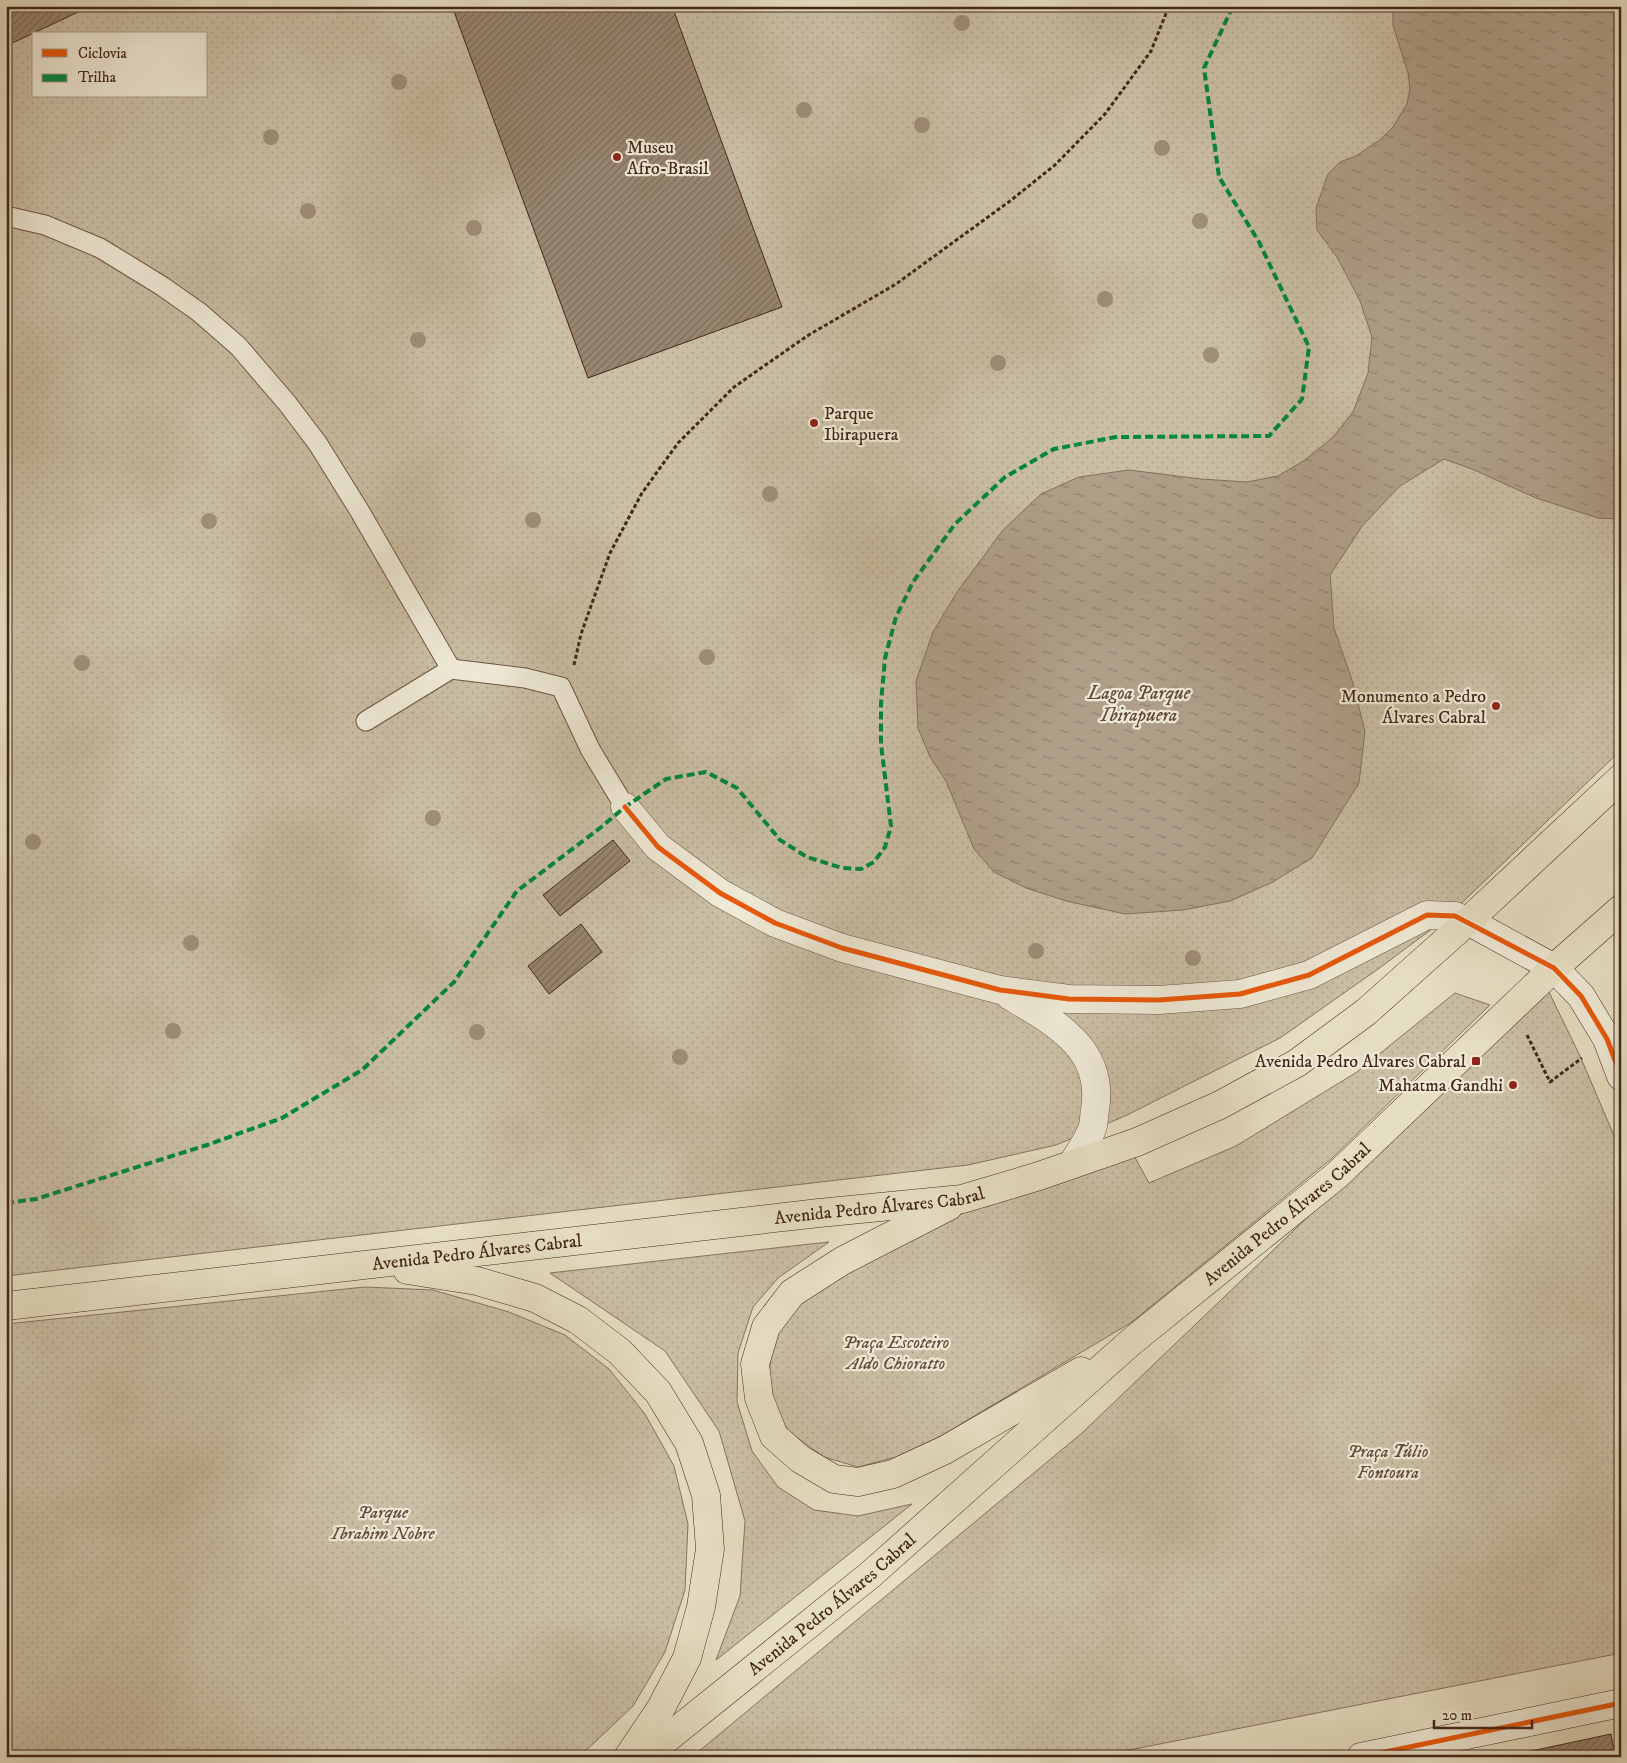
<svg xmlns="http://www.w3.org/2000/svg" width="1627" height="1763" font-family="'IM FELL DW Pica',serif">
  <defs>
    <pattern id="park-dots" width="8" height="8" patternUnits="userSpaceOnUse" patternTransform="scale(1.25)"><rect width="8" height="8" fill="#cabfa5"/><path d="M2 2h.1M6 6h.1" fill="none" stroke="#afa48d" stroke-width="1.8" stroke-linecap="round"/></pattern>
    <pattern id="water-ripples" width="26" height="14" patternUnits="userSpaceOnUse" patternTransform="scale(1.25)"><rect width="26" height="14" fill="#af9f89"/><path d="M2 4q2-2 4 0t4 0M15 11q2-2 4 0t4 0" fill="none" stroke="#90816f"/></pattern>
    <pattern id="building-hatch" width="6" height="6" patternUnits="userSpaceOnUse" patternTransform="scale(1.25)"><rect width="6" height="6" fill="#988671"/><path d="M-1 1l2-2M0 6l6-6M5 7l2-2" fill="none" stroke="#7e6d5c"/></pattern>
  </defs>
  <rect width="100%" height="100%" fill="#e6dec2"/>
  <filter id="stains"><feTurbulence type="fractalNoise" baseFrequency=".004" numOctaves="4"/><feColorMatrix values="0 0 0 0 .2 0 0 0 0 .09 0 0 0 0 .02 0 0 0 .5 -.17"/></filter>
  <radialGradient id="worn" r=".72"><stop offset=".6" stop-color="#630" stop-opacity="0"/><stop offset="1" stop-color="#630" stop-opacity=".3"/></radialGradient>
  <g fill="url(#park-dots)" stroke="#86725f" fill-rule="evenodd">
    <path d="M6 6H1621V750L1444 920 1378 969 1280 1038 1125 1116 1056 1145 968 1165 6 1276ZM34 34H206V96H34Z"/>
    <path d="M1547 988 1580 1056 1621 1152V1653L1094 1757H692L1082 1433Z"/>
    <path d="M1455 993 1490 1005 1331 1159 1132 1322 941 1436 896 1457 858 1467 824 1457 788 1431 777 1411 768 1387 772 1346 790 1309 847 1270 971 1209 1132 1152 1149 1183 1236 1146 1357 1072Z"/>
    <path d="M829 1242 778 1278 753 1307 738 1353 737 1402 752 1451 778 1487 814 1510 858 1516 912 1504 716 1660 740 1596 745 1521 719 1431 665 1351 550 1273Z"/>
    <path d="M365 1287 433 1290 509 1312 565 1335 609 1369 645 1414 674 1466 688 1524 685 1590 665 1652 633 1706 579 1757H6V1324Z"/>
  </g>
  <path fill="url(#water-ripples)" stroke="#846f5c" d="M1396 6H1621V519L1598 518 1536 498 1472 469 1444 459 1400 486 1363 525 1330 575 1334 628 1352 680 1365 731 1359 783 1312 858 1271 883 1230 901 1183 910 1125 914 1066 901 1026 888 994 872 974 849 946 781 930 757 918 728 916 681 933 632 957 592 1003 530 1041 494 1079 477 1129 470 1201 479 1247 482 1278 476 1305 460 1333 437 1353 412 1368 373 1372 337 1360 301 1337 257 1317 230 1316 208 1328 174 1340 162 1356 156 1381 139 1393 127 1407 104 1410 88 1408 73 1393 25V12Z"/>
  <g fill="url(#building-hatch)" stroke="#432619">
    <path d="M6 6H91L6 46Z"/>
    <path d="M452 6H672L782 307 588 378Z"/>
    <path d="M613 840 630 861 560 916 543 895Z"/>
    <path d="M581 924 602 952 549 994 528 966Z"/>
    <path d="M1611 1734 1613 1746 1621 1744V1757H1503Z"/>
  </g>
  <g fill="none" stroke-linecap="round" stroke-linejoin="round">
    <defs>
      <g id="lane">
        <path d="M6 216 45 225 100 248 162 286 199 312 238 346 287 403 318 444 359 510 451 669"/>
        <path d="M366 721 451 669 525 678 561 687 590 749 625 807"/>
      </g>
      <g id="street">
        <path d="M625 807 658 847 720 893 775 923 842 948 1000 990 1069 999 1159 1000 1240 994 1309 975 1427 915 1455 916 1468 921"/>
        <path d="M1010 996C1056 1023 1105 1049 1095 1110 1094 1116 1094 1124 1092 1129 1088 1141 1079 1152 1073 1163"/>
      </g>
      <g id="secondary">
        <path d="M1468 921 1554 968 1581 996 1607 1039 1621 1076"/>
        <path d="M1361 1757 1621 1703"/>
      </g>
      <g id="primary">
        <path d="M949 1206 842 1261 792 1293 766 1327 755 1364 759 1398 774 1436 800 1459 834 1479 858 1482 893 1474 945 1450 1081 1371"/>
        <path d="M407 1270 477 1281 535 1298 578 1320 620 1352 658 1392 689 1443 706 1495 710 1549 701 1607 687 1658 661 1708 628 1757"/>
        <path id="s1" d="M6 1306 819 1213 962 1199 1039 1176 1137 1142 1220 1105 1297 1063 1366 1012 1468 921 1621 778"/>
        <path id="s2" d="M644 1757 870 1575 1131 1342 1337 1175 1554 968 1621 909"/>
      </g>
    </defs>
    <use href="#lane" stroke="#6c5443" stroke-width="21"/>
    <use href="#street" stroke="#6c5443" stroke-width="29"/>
    <use href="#secondary" stroke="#432619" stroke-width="29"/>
    <use href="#primary" stroke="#432619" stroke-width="29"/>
    <g stroke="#432619" stroke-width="3" stroke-dasharray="4 2.5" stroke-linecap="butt">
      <path d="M574 665 581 634 610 553 642 493 678 443 734 387 807 336 896 284 1010 201 1055 165 1105 114 1151 51 1169 6"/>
      <path d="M1527 1035 1550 1082 1582 1058"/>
    </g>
    <use href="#lane" stroke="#efead7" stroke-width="19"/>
    <use href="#street" stroke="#efead7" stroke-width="28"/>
    <use href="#secondary" stroke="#efead7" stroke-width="28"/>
    <use href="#primary" stroke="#e6dec2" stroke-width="28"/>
    <path stroke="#00873e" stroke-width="4" stroke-dasharray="8 4" stroke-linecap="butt" d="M6 1203 36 1199 207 1145 282 1118 362 1070 454 982 517 891 600 828 625 807 666 779 706 772 737 788 780 840 807 857 842 868 861 869 874 862 885 847 891 826 881 744V703L885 658 896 617 913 582 955 524 1005 477 1054 449 1116 437 1269 436 1302 399 1309 347 1259 242 1219 177 1204 68 1233 6"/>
    <defs>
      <g id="cycleway">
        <path d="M625 807 658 847 720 893 775 923 842 948 1000 990 1069 999 1159 1000 1240 994 1309 975 1427 915 1455 916 1554 968 1581 996 1607 1039 1621 1076"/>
        <path d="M1361 1757 1621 1703"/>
      </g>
    </defs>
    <use href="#cycleway" stroke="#efead7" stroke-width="8"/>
    <use href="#cycleway" stroke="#e8590c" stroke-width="5"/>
  </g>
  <g fill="#9f8e78">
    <circle cx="962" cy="23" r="8"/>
    <circle cx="399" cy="82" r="8"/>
    <circle cx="804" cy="110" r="8"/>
    <circle cx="922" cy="125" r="8"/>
    <circle cx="271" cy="137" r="8"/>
    <circle cx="1162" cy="148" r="8"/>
    <circle cx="308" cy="211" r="8"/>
    <circle cx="1200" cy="221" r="8"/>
    <circle cx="474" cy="228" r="8"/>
    <circle cx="1105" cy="299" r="8"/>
    <circle cx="418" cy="340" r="8"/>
    <circle cx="1211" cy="355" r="8"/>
    <circle cx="998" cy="363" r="8"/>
    <circle cx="770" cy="494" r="8"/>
    <circle cx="533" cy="520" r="8"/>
    <circle cx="209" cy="521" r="8"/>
    <circle cx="707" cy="657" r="8"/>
    <circle cx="82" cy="663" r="8"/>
    <circle cx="433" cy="818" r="8"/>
    <circle cx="33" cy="842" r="8"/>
    <circle cx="191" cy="943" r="8"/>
    <circle cx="1036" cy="951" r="8"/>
    <circle cx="1193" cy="958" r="8"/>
    <circle cx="173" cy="1031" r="8"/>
    <circle cx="477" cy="1032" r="8"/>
    <circle cx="680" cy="1057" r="8"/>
  </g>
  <g fill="#8f2418" stroke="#efead7" stroke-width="2">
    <circle cx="617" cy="157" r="5"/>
    <circle cx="814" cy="423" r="5"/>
    <circle cx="1496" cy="706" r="5"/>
    <rect x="1471" y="1056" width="10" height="10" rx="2.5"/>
    <circle cx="1513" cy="1085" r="5"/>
  </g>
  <g text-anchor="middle" stroke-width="4.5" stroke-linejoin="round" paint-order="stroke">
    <g font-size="18" fill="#432619" stroke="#efead7" text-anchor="end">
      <text x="627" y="153" text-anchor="start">Museu<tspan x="627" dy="21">Afro-Brasil</tspan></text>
      <text x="824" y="419" text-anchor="start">Parque<tspan x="824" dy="21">Ibirapuera</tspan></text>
      <text x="1486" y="702">Monumento a Pedro<tspan x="1486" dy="21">Álvares Cabral</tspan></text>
      <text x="1466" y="1067">Avenida Pedro Alvares Cabral</text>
      <text x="1503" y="1091">Mahatma Gandhi</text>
    </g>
    <g font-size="18" fill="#432619" stroke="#efead7">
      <text dy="6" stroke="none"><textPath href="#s1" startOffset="879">Avenida Pedro Álvares Cabral</textPath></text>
      <text dy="6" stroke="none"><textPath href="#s2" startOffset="842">Avenida Pedro Álvares Cabral</textPath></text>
      <text dy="6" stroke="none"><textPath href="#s1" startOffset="474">Avenida Pedro Álvares Cabral</textPath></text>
      <text dy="6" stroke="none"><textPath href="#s2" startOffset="242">Avenida Pedro Álvares Cabral</textPath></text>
    </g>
    <g font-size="18" font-style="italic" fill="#654c3c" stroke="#efead7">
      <text x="896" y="1348">Praça Escoteiro<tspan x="896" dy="21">Aldo Chioratto</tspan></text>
      <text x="1388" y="1457">Praça Túlio<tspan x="1388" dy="21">Fontoura</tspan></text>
      <text x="383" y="1518">Parque<tspan x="383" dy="21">Ibrahim Nobre</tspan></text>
    </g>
    <g font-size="19" font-style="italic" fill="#634a3b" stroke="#efead7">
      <text x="1139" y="699">Lagoa Parque<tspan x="1139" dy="22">Ibirapuera</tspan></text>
    </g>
  </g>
  <rect width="1627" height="1763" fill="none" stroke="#e6dec2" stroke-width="25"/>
  <rect x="8" y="8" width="1612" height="1748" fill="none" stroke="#432619" stroke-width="2.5"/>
  <rect x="12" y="12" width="1602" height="1738" fill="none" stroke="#432619"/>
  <rect x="32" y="32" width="175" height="65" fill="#efead7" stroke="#aa9c8b"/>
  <rect x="42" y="49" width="25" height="8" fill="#e8590c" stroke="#aa9c8b"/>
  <text x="78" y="58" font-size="15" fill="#432619">Ciclovia</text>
  <rect x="42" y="74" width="25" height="8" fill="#00873e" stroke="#aa9c8b"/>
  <text x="78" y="82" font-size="15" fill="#432619">Trilha</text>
  <path d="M1434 1720v8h98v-8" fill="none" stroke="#432619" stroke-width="2.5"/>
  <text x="1442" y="1720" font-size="15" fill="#432619" stroke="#efead7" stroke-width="4" paint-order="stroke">20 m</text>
  <rect width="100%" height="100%" filter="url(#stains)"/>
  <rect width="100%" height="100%" fill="url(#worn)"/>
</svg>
